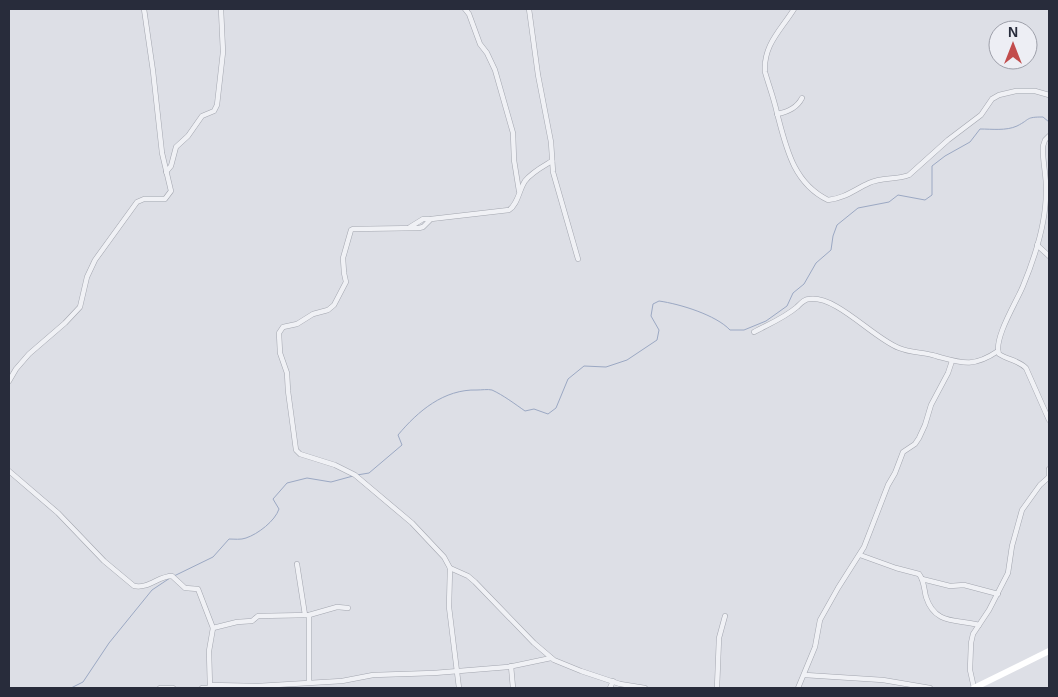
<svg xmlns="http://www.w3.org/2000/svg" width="1058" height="697" font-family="Arial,sans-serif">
  <rect width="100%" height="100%" fill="#dddfe6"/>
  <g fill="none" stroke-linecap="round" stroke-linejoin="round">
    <g stroke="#9ba8c3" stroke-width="1">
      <path d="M357 475 369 473 402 445 398 435C418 411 444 389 477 390 481 390 488 389 492 390 503 395 515 404 525 411L534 409 548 414 556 408 568 379 584 366 606 367 627 360 657 340 659 330 651 316 653 304 659 301C680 304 716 315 730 330H744L766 321 787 306 793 293 804 284 816 263 831 250 833 236 837 225 858 208 889 202 898 195 925 200 932 195V166L945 156 970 142 980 129C992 129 1006 131 1017 126 1031 119 1025 117 1043 117L1049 122"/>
      <path d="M174 576 213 557 229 539C234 539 241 540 246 538 258 534 275 521 279 509L273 499 287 483 307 478 331 482 353 476"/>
      <path d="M71 688 83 682 109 643 152 590 170 578"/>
    </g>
    <defs>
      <g id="street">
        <path d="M465 9 469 14 480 44 487 53 495 70 513 133 514 160 519 191"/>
        <path d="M529 9 538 75 551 142 553 172 578 259"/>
        <path d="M794 9C781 30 763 45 765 72 769 86 774 99 777 113 786 147 793 183 828 200 845 198 854 190 869 183 882 177 896 180 909 175L948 140 981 115 992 99 999 95 1016 91H1035L1049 95"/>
        <path d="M777 114C788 112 797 108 802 98"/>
        <path d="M1049 136 1045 140 1043 146C1042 161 1047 177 1046 192 1046 223 1035 257 1023 286 1017 301 993 339 999 354 1008 360 1018 360 1026 368L1049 420"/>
        <path d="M166 172 171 166 176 147 188 136 202 116 214 111 217 105 223 52 221 9"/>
        <path d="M410 227 423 219H430"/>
        <path d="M1037 245 1049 256"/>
        <path d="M754 332C769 324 784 318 797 307 801 303 804 299 810 299 837 296 873 338 899 348 911 353 924 352 936 356 962 363 973 368 998 351"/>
        <path d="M9 381 16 369 29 354 65 323 80 307 87 277 95 260 137 202 144 199H165L171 191 162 153 153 71 144 9"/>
        <path d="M1049 469V477"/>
        <path d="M9 471 58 513 104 561 134 586C149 589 158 576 172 576L185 588 198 589 213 628 209 651 210 688"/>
        <path d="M860 555 896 568 919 574C924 580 924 589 926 597 935 625 956 619 979 625"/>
        <path d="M297 564 305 615"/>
        <path d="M450 568 468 576 475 582 534 643 554 660 581 671 620 684 645 688"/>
        <path d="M922 579 950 586 964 585 998 594"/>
        <path d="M309 615V682"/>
        <path d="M213 628 237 622 252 621 258 616 309 615 337 607 348 608"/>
        <path d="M511 666 513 688"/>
        <path d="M805 675 883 680 930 688"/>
        <path d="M210 685 258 686 342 681 373 675 434 673 508 667 551 658"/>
        <path d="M160 688H173"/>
        <path d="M202 688H210"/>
        <path d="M459 688 449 607 450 568 444 557 412 523 355 475 335 465 300 454 296 450 288 391 287 373 280 353 279 333 283 327 297 324 313 314 328 310 334 305 346 282 344 273 343 258 351 230 353 229 419 228 423 227 431 219 509 210C518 204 519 190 525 181 532 172 542 167 552 161"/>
        <path d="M610 688 613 681"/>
        <path d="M717 688 719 638 725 616"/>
        <path d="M798 688 815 647 820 620 838 588 864 547 888 485 895 473 903 452 915 444 919 438 925 425 931 405 948 373 952 361"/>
        <path d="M974 688 970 670 971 643 973 634 989 610 1008 573 1012 546 1022 510 1040 485 1049 477"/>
      </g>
    </defs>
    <use href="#street" stroke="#a3a6af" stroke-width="5.5"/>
    <use href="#street" stroke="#f0f1f5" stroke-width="4.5"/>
    <path stroke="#fff" stroke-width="6" d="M974 688 1049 651"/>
  </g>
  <rect width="1058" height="697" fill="none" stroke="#282c3b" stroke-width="20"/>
  <g transform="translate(1013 45)"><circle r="24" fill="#edeef4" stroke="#9ea0aa"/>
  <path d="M0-4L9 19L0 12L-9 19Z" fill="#c24c4c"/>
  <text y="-8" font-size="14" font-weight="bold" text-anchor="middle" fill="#282c3b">N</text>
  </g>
</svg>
